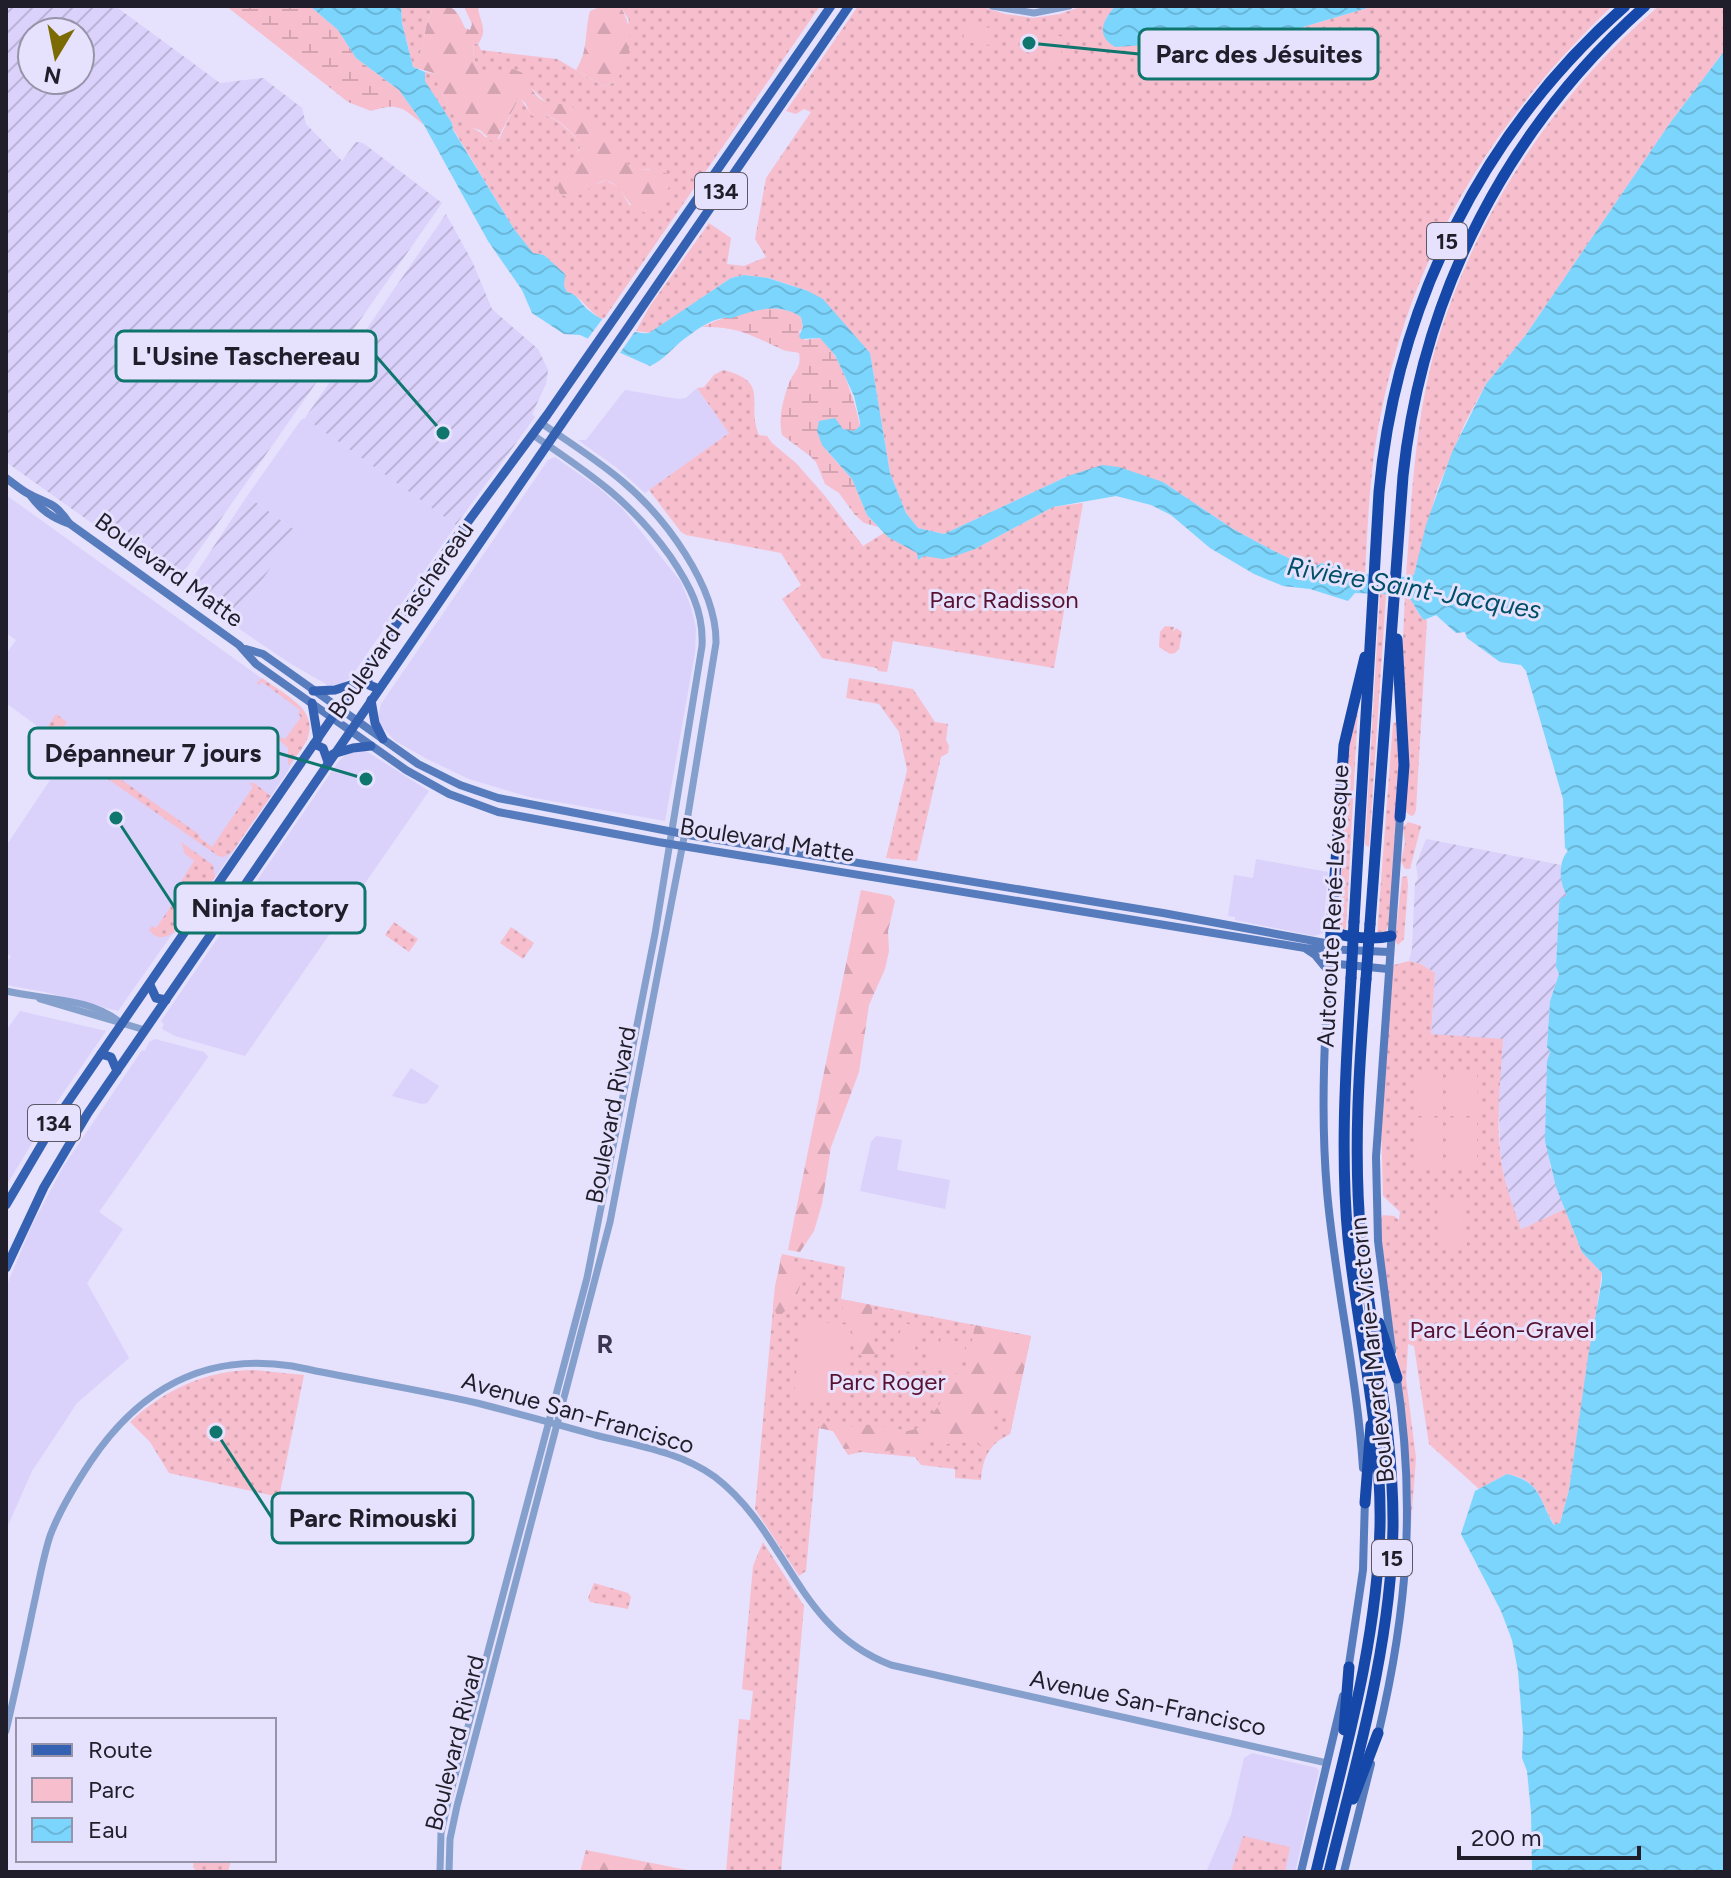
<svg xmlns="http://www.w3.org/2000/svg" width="1731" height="1878" font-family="Figtree,sans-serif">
  <defs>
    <pattern id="industrial-furrows" width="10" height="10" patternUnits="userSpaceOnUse" patternTransform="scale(2)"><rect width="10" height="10" fill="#dad2fb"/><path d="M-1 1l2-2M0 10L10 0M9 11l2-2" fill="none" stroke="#bbb4d7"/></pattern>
    <pattern id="green-dots" width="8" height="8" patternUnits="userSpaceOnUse" patternTransform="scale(2)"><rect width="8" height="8" fill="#f7bece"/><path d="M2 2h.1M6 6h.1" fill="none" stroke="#d3a3b1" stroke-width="1.8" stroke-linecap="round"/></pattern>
    <pattern id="forest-firs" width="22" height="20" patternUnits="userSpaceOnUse" patternTransform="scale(2)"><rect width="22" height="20" fill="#f7bece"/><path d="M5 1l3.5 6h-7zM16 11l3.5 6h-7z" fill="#d3a3b1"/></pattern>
    <pattern id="wetland-marsh" width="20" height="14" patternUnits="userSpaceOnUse" patternTransform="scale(2)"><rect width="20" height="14" fill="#f7bece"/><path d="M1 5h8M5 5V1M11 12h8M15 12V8" fill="none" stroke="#d3a3b1"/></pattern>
    <pattern id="water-waves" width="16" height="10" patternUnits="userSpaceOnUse" patternTransform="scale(2)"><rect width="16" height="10" fill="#7bd5fd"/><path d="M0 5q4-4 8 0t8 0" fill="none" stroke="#6ab6d9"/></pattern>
  </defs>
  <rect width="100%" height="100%" fill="#e6e1fc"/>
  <g fill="#dad2fb">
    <path d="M697 388 729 433 645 493 617 468 578 440H586L625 390 678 399 686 398Z"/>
    <path d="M305 418 456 525 351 677 341 685 327 688 326 684 291 664 232 624 296 531 247 496 301 420Z"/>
    <path d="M555 457 599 488 623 509 681 582 691 607 696 628 695 653 665 821 529 797 469 779 427 759 395 741 380 725 378 717 381 704 548 460Z"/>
    <path d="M6 495 303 708 309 721 307 738 286 774 180 929 170 937 118 1011 45 992 6 985V964L11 956 6 953V846L70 750 6 703V654L16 640 6 633Z"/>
    <path d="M359 750 366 751 429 791 245 1056 175 1036 162 1029 164 1024 161 1021 338 762 347 753Z"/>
    <path d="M1256 859 1328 872 1323 933 1314 936 1235 920V917L1228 916 1234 875 1253 878Z"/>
    <path d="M20 1011 106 1031 57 1102 6 1186V1031Z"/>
    <path d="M155 1039 204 1052 208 1057 99 1212 123 1229 87 1283 129 1358 77 1403 32 1471 6 1530V1287L32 1225 63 1167 142 1050 145 1051 149 1042Z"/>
    <path d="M411 1068 439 1086 427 1103 422 1104 392 1096Z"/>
    <path d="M876 1136 902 1140 897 1170 950 1180 945 1209 860 1191 871 1142Z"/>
    <path d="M1252 1753 1317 1768 1319 1771 1295 1872H1206L1231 1815 1244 1758Z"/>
  </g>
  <g fill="url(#industrial-furrows)" fill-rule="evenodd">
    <path d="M6 6H115L220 83 263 78 302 108 306 124 342 161 356 142 363 143 442 203 176 583 6 462ZM32 32H80V80H32Z"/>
    <path d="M446 214 472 261 492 309 538 349 548 370 546 384 532 414 535 417 456 525 305 418Z"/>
    <path d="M247 496 296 531 232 624 185 590Z"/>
    <path d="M1426 839 1561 865 1563 889 1567 895 1559 905 1556 967 1559 974 1550 1001 1547 1047 1550 1052 1547 1061 1550 1166 1565 1209 1521 1229 1505 1184 1500 1151 1499 1108 1431 1034 1435 973 1421 964 1409 961 1412 948 1415 883 1418 879 1416 865Z"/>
  </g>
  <g fill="url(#green-dots)">
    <path d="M401 6H434C422 26 427 48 413 67L402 22Z"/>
    <path d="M620 6H820L603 320C589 313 581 295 567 292L564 286V274L544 255 533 254 514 229 453 129 452 123 424 81 425 72 437 74C437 87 453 117 464 124 472 129 479 129 485 137L499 139 519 97 532 115C554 113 565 127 580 142V148L574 157 588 188 606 180 619 188 630 206 650 169 637 170 629 166 551 105C539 99 536 90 526 84 508 74 500 76 482 71 474 63 472 55 474 44H478L481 50 557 59 603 86 616 82 629 20Z"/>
    <path d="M858 6H980L1005 14 1033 18 1060 14 1083 6H1115L1106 18 1269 37 1374 6H1612C1482 130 1400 274 1374 454 1369 494 1367 535 1365 575L1322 563 1316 566 1295 561 1270 549 1233 529 1163 482 1068 476 944 534 918 528 906 513 890 473 870 353 808 291 769 278 744 275 731 278 650 333 636 331 650 306 709 223 731 238 727 264 744 266 766 257 755 239 766 178 811 112 804 109 796 114 786 111Z"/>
    <path d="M1659 6H1725V50L1670 123 1525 336 1486 384 1465 423 1437 490 1414 575 1406 577C1412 495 1415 409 1441 330 1482 205 1558 91 1659 6Z"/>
    <path d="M723 370C772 382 745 402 759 435L767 436 772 443 796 463 825 496 863 546 884 533 918 553 920 559 924 556 975 549 1053 507 1083 503 1054 668 893 641 887 672 878 671 877 668 822 658 782 599 801 585 781 553 686 535 681 532 649 490 729 433 697 388 704 387 714 375Z"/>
    <path d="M1380 593 1386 594 1369 847 1365 845Z"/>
    <path d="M1405 594C1416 601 1415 616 1427 620L1416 810 1414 815 1411 816 1405 811 1402 661Z"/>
    <path d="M1165 626 1174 627 1173 632 1176 628 1182 632 1179 649 1175 653 1170 654 1159 647 1160 632Z"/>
    <path d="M262 678C279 691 315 707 309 733 307 745 295 757 288 766V748L279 740 281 737 285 739 301 717 298 714 300 710 262 682 259 685 257 683Z"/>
    <path d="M849 678 913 689 935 722 948 724 946 740 949 746 948 753 941 757 917 861 886 858 907 770 899 732 879 704 846 698Z"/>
    <path d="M1358 708 1346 929 1336 928 1344 766Z"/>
    <path d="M56 714 67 722 62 730 75 740 72 745 200 835 199 837 212 847 253 787 249 783H254L271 796 232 852 224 857 218 856 69 752 70 750 45 731Z"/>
    <path d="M1396 722 1400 775 1389 924 1386 932 1377 934 1393 723Z"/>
    <path d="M1408 822 1421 826 1410 869H1405L1401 861 1405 843 1403 827Z"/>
    <path d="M181 842 213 865 215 877C204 893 170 959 149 930L152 926 156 928 180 893 176 889 194 861 185 854Z"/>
    <path d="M1407 876 1408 885 1404 939 1398 945 1395 941 1402 877Z"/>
    <path d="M394 922 418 939 409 952 385 935Z"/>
    <path d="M511 927 534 943 523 959 500 943Z"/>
    <path d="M1409 961 1421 964 1435 973 1431 1034 1503 1039C1501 1076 1496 1114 1500 1151 1502 1178 1512 1203 1521 1229L1565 1209 1582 1252 1602 1273 1569 1490 1560 1523 1556 1526C1538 1503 1543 1480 1507 1474L1479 1489 1429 1444 1414 1346 1408 1344 1406 1379 1416 1458 1411 1524C1412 1422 1388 1322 1380 1220L1383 1215 1394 1216 1399 1220 1400 1212 1383 1196 1381 1119 1392 969 1394 965Z"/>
    <path d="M782 1254 845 1267 841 1299 1031 1336 1010 1434C989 1444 983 1457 981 1480L955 1478V1469L921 1465 915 1457 861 1452 848 1455 833 1431 819 1428 806 1571 799 1576 755 1509 775 1286Z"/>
    <path d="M254 1370 304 1375 279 1497 169 1473 150 1442 130 1422C164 1390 207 1370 254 1370Z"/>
    <path d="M763 1542 804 1606 781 1872H726L739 1719 750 1720 753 1691 742 1689 753 1566Z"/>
    <path d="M594 1583 628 1593 631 1597 628 1609 590 1602 588 1598Z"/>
    <path d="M1243 1836 1290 1847 1285 1872H1231Z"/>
    <path d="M194 1860H231L228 1872H197L193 1867Z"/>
  </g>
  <g fill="url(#forest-firs)">
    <path d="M434 6C456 6 456 9 465 28L470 30 472 24 465 9 466 6H478C479 22 489 29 478 44H474C469 68 490 81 510 68L526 74C534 100 543 105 569 104L623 146C625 186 654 157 674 180L651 214C623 209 627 188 606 180 588 185 579 204 560 194L555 180 580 149V142C566 127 554 112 532 116L525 103 519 98 495 144 480 130 468 127 455 118 437 83V74L413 67C427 48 422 26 434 6Z"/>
    <path d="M602 6H620C636 32 631 57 616 82L603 86 576 70C589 49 584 34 590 11Z"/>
    <path d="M861 890 891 896 895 901 888 931 889 951 885 969 869 1005 859 1072 831 1147 822 1204 814 1231 800 1252 788 1250Z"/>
    <path d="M781 1257 799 1263C806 1286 795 1304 778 1317L773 1306Z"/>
    <path d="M840 1299 872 1305V1330L877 1352 868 1361 854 1350 851 1325 842 1319 843 1305Z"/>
    <path d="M975 1325 1031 1336 1010 1434 1007 1429 1008 1416 1002 1411 996 1400 992 1401 990 1437 982 1445 961 1442 941 1445 938 1440V1427L931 1433 930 1443 915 1451C900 1445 884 1454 868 1453L863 1448 844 1449 833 1431 819 1428 822 1423 856 1427 872 1424 908 1431 932 1424V1415L941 1402 936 1388 938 1381 965 1377Z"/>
    <path d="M586 1850 697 1872H580Z"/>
  </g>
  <g fill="url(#wetland-marsh)">
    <path d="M226 6H310L338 30 356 58 399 90 424 125C402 107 399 102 371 111L348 102Z"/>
    <path d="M774 308 794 312 801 317 803 327 799 332 805 340 820 338C839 350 856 404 860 426L854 431 842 429 826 450 852 479 867 515 878 527 864 523 855 515 839 493 825 484 816 462 810 456 782 435C778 418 783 400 789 383 794 371 802 368 799 353 793 351 786 352 781 349 751 335 737 326 702 327 723 317 751 309 774 308Z"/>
  </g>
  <g fill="#f7bece">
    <path d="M965 25 992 28 990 45 963 42Z"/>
    <path d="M1049 34 1064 37 1059 64 1045 61Z"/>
    <rect x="1415" y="1070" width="28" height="46"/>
    <path d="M1477 1070 1478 1116H1450L1449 1071Z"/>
    <rect x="1415" y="1122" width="28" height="45"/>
    <path d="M1450 1122H1477V1167H1449Z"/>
    <path d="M1464 1199 1467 1245 1440 1247 1437 1201Z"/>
    <path d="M801 1320 851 1325 843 1402 794 1397Z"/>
    <path d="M902 1323 920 1326 910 1372 892 1368Z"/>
    <path d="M941 1338 966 1343 959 1374 924 1366 928 1345 939 1347Z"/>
  </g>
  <g fill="url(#water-waves)">
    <path d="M310 6H401L402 23 413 67 425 72V81L452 123 453 130 514 229 533 253 544 255 565 274 564 286 567 292C578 294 579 302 587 309 601 321 631 335 649 333L731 278 744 275 768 278 808 291 823 299 870 353 890 473 906 513 918 528 944 534 1068 476 1102 465 1119 467 1163 482 1233 529 1270 549 1295 561 1315 566 1322 563C1346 571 1390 582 1414 575L1426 525 1452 452 1486 384 1525 336 1670 123 1725 50V1872H1532L1531 1812 1527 1771 1522 1758 1523 1733 1518 1671 1512 1640 1501 1611 1461 1534 1475 1491 1507 1474C1542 1482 1538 1499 1554 1525L1560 1523 1569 1490 1588 1357 1602 1280V1273L1582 1252 1556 1187 1545 1141 1547 1061 1550 1052 1547 1047 1550 1001 1559 974 1556 967 1559 905 1560 899 1567 895C1559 884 1558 861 1568 851L1565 848 1563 799 1526 671 1521 665 1500 662 1467 638 1465 632 1456 633 1436 615 1424 620C1416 612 1414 600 1405 595L1355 593 1348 601 1310 589 1283 586 1254 574 1210 548 1171 515 1151 505 1116 496 1053 507 975 549 952 557 943 559 924 556 918 560 917 553 888 537 867 515 852 479 822 445 817 431 819 421 835 418 843 429 854 431 860 426V422L854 396 835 355 820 338 801 339 799 336 803 327 801 317C780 303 757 309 735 317 726 320 732 317 723 318 709 320 695 331 684 339 672 348 664 360 650 366L580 335 564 334 532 313 522 290 488 241 424 125 399 90 356 58 338 30Z"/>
    <path d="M1115 6H1374L1269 37 1115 47C1095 35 1103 21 1115 6Z"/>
  </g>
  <path fill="#e6e1fc" d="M603 318 636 330 620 353 586 341Z"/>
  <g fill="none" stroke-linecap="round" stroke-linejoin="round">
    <g stroke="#86a0cd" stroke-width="7">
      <path d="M992 6 1034 13 1069 6"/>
      <path d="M6 991C44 1000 91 997 122 1024"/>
      <path d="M40 999 145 1030"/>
      <path d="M6 1731C15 1692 24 1652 32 1613 38 1587 42 1561 50 1536 60 1509 75 1485 91 1461 139 1390 203 1352 292 1366 353 1379 416 1389 477 1403 516 1413 556 1424 595 1435 635 1445 681 1452 715 1477 788 1533 796 1629 891 1665L1327 1763"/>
      <path d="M440 1872 441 1833 448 1802 587 1278 655 934 702 646C704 611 689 584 670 556 630 500 589 473 533 435"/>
      <path d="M449 1872 450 1839 457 1806 610 1222 686 827 716 643C717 586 664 516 622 481 597 460 569 442 541 423"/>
    </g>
    <g stroke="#577cbe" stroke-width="8">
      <path d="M6 478C13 483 20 489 27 493 48 505 53 500 69 523"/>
      <path d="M30 495C41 510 52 518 70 524L239 645 256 664 406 770 449 794 498 812 658 842 1305 948 1389 952"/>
      <path d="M246 649 263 654 418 764 460 785 498 798 694 836 1163 913 1325 943 1330 948"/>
      <path d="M1330 948C1325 1029 1320 1110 1327 1191 1335 1284 1357 1375 1363 1468"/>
      <path d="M1306 949 1315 955 1329 972"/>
      <path d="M1329 966 1338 964 1388 969"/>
      <path d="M1392 1351 1378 1241 1376 1157 1400 817"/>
      <path d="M1348 1671 1363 1570 1365 1498"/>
      <path d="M1378 1735C1408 1609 1416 1501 1396 1372"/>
      <path d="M1301 1872 1343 1696"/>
      <path d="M1344 1872 1371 1764"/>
    </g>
    <g stroke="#3561b3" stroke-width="9">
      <path d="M365 671 369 685 379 689"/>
      <path d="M313 691 335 690 357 683"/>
      <path d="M371 700 375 723 383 739"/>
      <path d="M312 703 318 739"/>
      <path d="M314 744 323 748 328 762"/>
      <path d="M333 754 353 748 371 746"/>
      <path d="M150 985 156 998 166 1000"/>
      <path d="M101 1054 111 1057 117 1071"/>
      <path d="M6 1205 59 1115 450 546 547 415 831 6"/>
      <path d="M6 1268 44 1187 88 1113 849 6"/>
    </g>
    <g stroke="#1548a8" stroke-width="11">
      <path d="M1397 639 1404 765 1400 817"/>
      <path d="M1354 922 1379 492C1396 304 1484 130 1625 6"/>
      <path d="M1370 924 1403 476C1422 294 1508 128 1645 6"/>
      <path d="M1331 931C1347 938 1374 940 1391 936"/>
      <path d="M1330 948 1344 745 1365 657"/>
      <path d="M1379 1323 1397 1378"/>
      <path d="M1365 1503 1371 1425"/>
      <path d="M1344 1730 1349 1667"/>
      <path d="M1353 1799 1378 1733"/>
      <path d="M1316 1872C1343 1758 1377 1645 1380 1527 1382 1429 1358 1335 1348 1238 1340 1152 1346 1065 1351 978"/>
      <path d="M1329 1872C1357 1759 1391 1645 1393 1528 1394 1430 1371 1336 1361 1239 1353 1152 1359 1066 1366 979"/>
    </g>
    <g stroke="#1548a8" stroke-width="11">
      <path d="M1351 978 1354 922"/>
      <path d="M1366 979 1370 924"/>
    </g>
  </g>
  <g text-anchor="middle" stroke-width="6" stroke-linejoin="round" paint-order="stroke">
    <g fill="#e6e1fc" stroke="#5b5869" stroke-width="2">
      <rect x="695" y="173" width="52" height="36" rx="6"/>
      <rect x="1427" y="223" width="40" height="36" rx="6"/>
      <rect x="28" y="1105" width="52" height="36" rx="6"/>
      <rect x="1372" y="1540" width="40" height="36" rx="6"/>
    </g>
    <g font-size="22" font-weight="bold" fill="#201e2a">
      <text x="721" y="199">134</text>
      <text x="1447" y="249">15</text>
      <text x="54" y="1131">134</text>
      <text x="1392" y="1566">15</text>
    </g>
    <g font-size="24" fill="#201e2a" stroke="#e6e1fc">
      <text transform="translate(169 570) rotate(36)" y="8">Boulevard Matte</text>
      <text transform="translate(401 620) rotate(-55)" y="8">Boulevard Taschereau</text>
      <text transform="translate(767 840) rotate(9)" y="8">Boulevard Matte</text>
      <text transform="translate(1333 906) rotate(-87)" y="8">Autoroute René-Lévesque</text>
      <text transform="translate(611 1115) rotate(-79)" y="8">Boulevard Rivard</text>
      <text transform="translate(1372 1350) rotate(-96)" y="8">Boulevard Marie-Victorin</text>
      <text transform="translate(578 1413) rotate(16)" y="8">Avenue San-Francisco</text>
      <text transform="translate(1148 1703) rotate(12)" y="8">Avenue San-Francisco</text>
      <text transform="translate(455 1743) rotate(-76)" y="8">Boulevard Rivard</text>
    </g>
    <g font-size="24" fill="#591130" stroke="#e6e1fc">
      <text x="1004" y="608">Parc Radisson</text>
      <text x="1502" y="1338">Parc Léon-Gravel</text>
      <text x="887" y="1390">Parc Roger</text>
    </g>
    <g font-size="26" font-style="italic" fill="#004f69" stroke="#e6e1fc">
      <text transform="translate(1414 588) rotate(10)" y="9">Rivière Saint-Jacques</text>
    </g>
    <g font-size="26" font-weight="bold" fill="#3b354f" stroke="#e6e1fc">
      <text x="605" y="1353">R</text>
    </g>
  </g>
  <path fill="none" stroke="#0f766e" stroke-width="3" d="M1029 43L1139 54M443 433L376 356M366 779L278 753M116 818L175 908M216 1432L272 1518"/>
  <g fill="#0f766e" stroke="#e6e1fc" stroke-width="3">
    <circle cx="1029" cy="43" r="8"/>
    <circle cx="443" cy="433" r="8"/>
    <circle cx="366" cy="779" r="8"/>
    <circle cx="116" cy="818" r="8"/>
    <circle cx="216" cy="1432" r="8"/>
  </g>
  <g fill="#e6e1fc" stroke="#0f766e" stroke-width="3">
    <rect x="1139" y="29" width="239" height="50" rx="8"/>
    <rect x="116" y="331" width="260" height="50" rx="8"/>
    <rect x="29" y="728" width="249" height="50" rx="8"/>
    <rect x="175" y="883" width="190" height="50" rx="8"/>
    <rect x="272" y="1493" width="201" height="50" rx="8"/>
  </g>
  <g font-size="26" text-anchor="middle" font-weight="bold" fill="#201e2a">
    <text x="1259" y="63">Parc des Jésuites</text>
    <text x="246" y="365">L'Usine Taschereau</text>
    <text x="153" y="762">Dépanneur 7 jours</text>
    <text x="270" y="917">Ninja factory</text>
    <text x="373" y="1527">Parc Rimouski</text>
  </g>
  <rect width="1731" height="1878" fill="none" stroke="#201e2a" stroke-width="16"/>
  <rect x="16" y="1718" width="260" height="144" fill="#e6e1fc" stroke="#9793a8" stroke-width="2"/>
  <rect x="32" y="1744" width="40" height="12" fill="#3561b3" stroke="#9793a8" stroke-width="2"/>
  <text x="88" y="1758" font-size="24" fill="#201e2a">Route</text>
  <rect x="32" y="1778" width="40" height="24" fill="#f7bece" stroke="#9793a8" stroke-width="2"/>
  <text x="88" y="1798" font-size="24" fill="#201e2a">Parc</text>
  <rect x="32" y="1818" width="40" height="24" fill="url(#water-waves)" stroke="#9793a8" stroke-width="2"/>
  <text x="88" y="1838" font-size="24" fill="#201e2a">Eau</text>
  <g transform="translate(56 56) rotate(190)"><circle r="38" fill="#e6e1fc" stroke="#9793a8" stroke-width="2"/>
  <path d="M0-6L14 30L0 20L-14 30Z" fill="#7c6b03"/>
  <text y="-12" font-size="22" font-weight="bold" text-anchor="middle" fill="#201e2a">N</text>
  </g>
  <path d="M1459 1846v12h180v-12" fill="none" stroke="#201e2a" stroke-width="4"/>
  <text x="1471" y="1846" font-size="24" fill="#201e2a" stroke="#e6e1fc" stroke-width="6" paint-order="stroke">200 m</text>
</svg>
